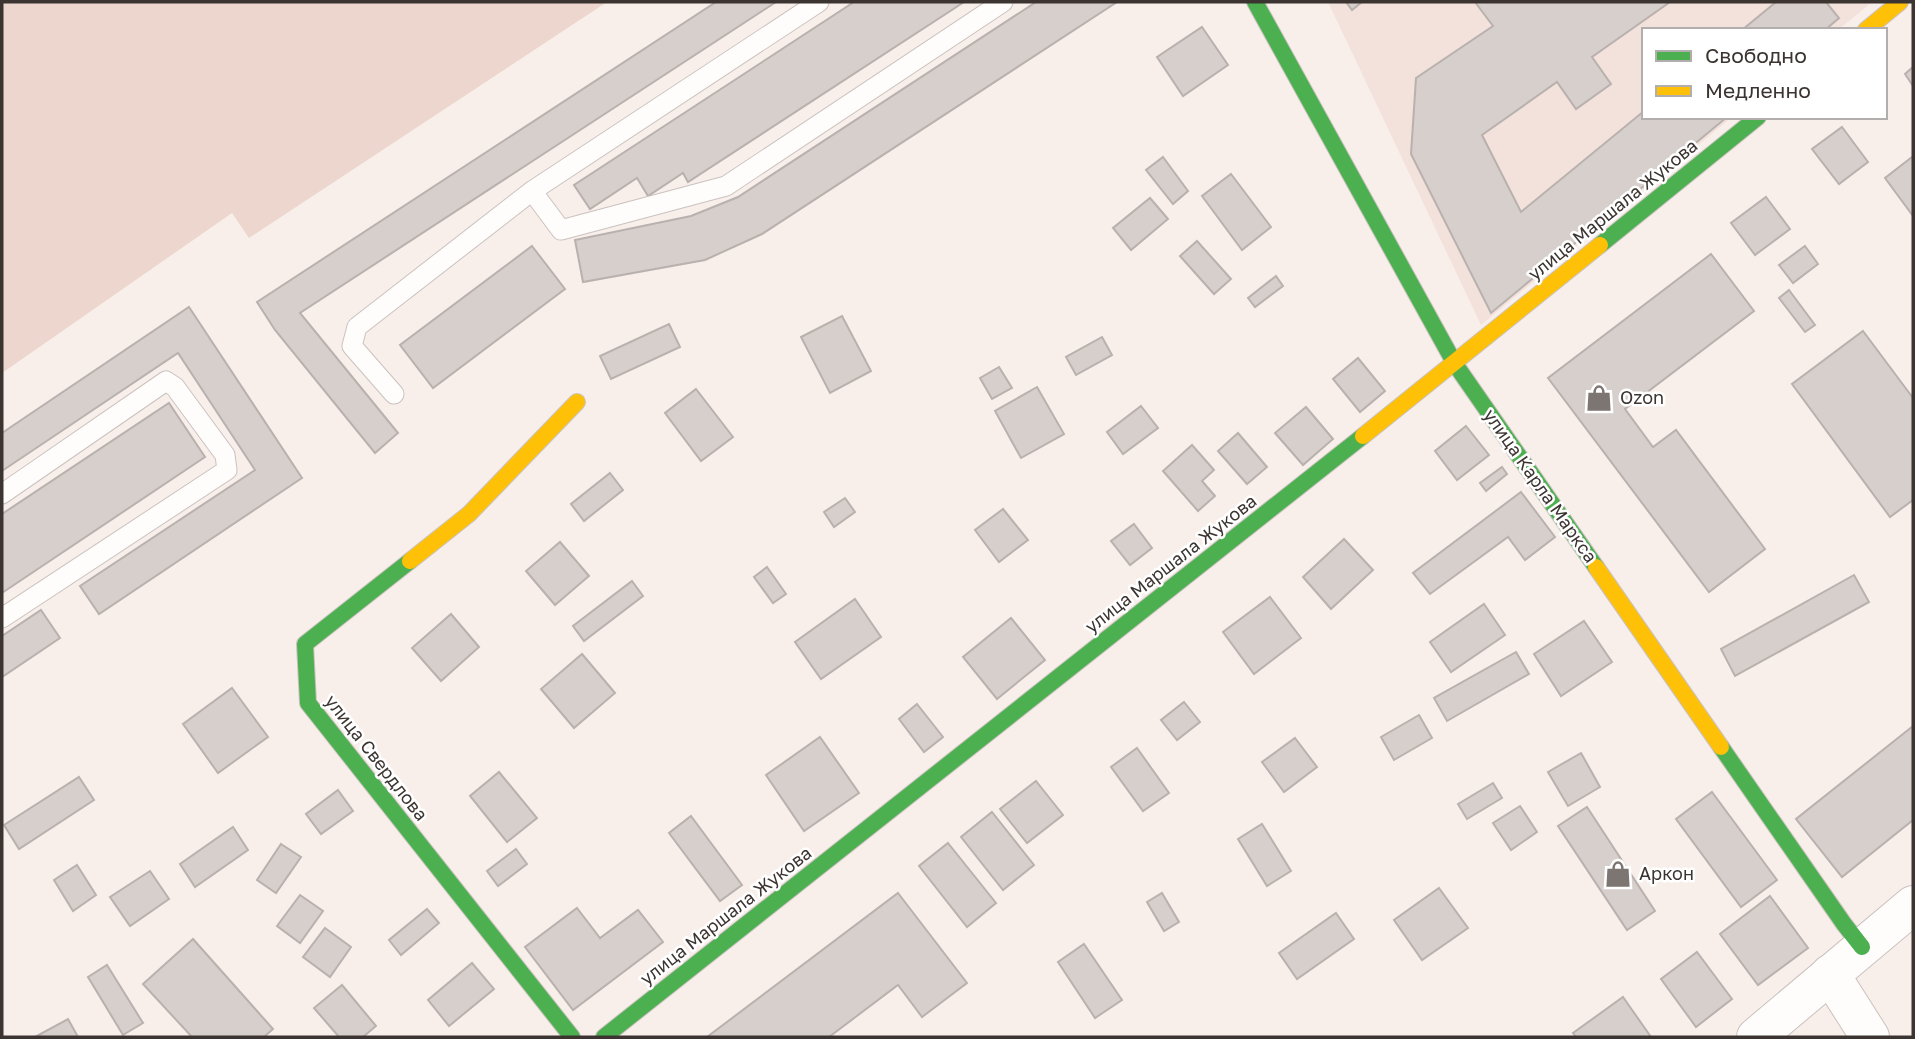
<svg xmlns="http://www.w3.org/2000/svg" width="1915" height="1039" font-family="'Golos Text',sans-serif">
  <rect width="100%" height="100%" fill="#f8efeb"/>
  <path fill="#f3e1db" d="M1328 2H1872L1838 30H1644V117H1732L1481 325Z"/>
  <path fill="#ecd6ce" d="M2 2H607L249 238 232 213 2 373Z"/>
  <g fill="#d6cfcb" stroke="#b9b1ae" stroke-width="2">
    <path d="M716 2H776L300 313 398 433 375 453 275 330 257 302Z"/>
    <path d="M854 2H964L688 182 683 173 648 196 637 178 590 209 574 185Z"/>
    <path d="M1036 2H1117L762 234 705 260 583 282 575 240 691 216 738 197Z"/>
    <path d="M1346 2H1362L1352 10Z"/>
    <path d="M1475 2H1670L1592 57 1611 84 1576 109 1557 82 1482 135 1521 212 1644 111V117H1727L1491 313 1411 154 1416 78 1493 26Z"/>
    <path d="M1776 2H1826L1839 18 1825 30H1742Z"/>
    <path d="M1202 27 1228 65 1183 96 1157 57Z"/>
    <path d="M1913 67V86L1905 74Z"/>
    <path d="M1842 127 1868 162 1839 184 1812 149Z"/>
    <path d="M1163 157 1188 191 1173 204 1146 170Z"/>
    <path d="M1912 157 1913 159V216L1885 178Z"/>
    <path d="M1231 174 1271 227 1242 250 1202 196Z"/>
    <path d="M1766 197 1790 229 1755 255 1731 223Z"/>
    <path d="M1150 198 1168 219 1131 250 1113 228Z"/>
    <path d="M1197 241 1231 279 1214 294 1180 256Z"/>
    <path d="M532 246 565 289 433 388 400 345Z"/>
    <path d="M1805 246 1818 264 1793 283 1779 265Z"/>
    <path d="M1711 254 1754 311 1625 409 1653 447 1676 430 1765 549 1709 592 1548 378Z"/>
    <path d="M1276 276 1283 286 1255 307 1248 298Z"/>
    <path d="M1789 290 1815 325 1805 332 1779 298Z"/>
    <path d="M189 307 302 478 99 614 80 586 255 470 178 353 2 471V433Z"/>
    <path d="M842 316 871 371 830 393 801 337Z"/>
    <path d="M669 324 680 347 611 379 600 356Z"/>
    <path d="M1863 331 1913 398V500L1890 517 1792 384Z"/>
    <path d="M1102 337 1112 355 1076 375 1066 357Z"/>
    <path d="M1358 358 1385 391 1360 412 1333 379Z"/>
    <path d="M999 367 1012 388 992 399 980 378Z"/>
    <path d="M1037 387 1064 434 1021 458 995 411Z"/>
    <path d="M696 389 733 437 701 461 665 413Z"/>
    <path d="M169 403 205 457 2 593V514Z"/>
    <path d="M1141 406 1158 428 1123 454 1107 432Z"/>
    <path d="M1306 407 1333 439 1303 465 1275 433Z"/>
    <path d="M1466 426 1489 455 1457 480 1435 451Z"/>
    <path d="M1238 433 1267 467 1247 484 1218 451Z"/>
    <path d="M1192 445 1214 470 1202 481 1215 496 1198 511 1163 471Z"/>
    <path d="M1502 467 1507 474 1486 491 1480 483Z"/>
    <path d="M610 473 623 490 584 521 571 504Z"/>
    <path d="M1521 492 1555 537 1525 560 1508 537 1430 594 1413 573Z"/>
    <path d="M845 498 855 512 834 527 824 512Z"/>
    <path d="M1003 509 1028 540 999 562 975 530Z"/>
    <path d="M1134 524 1152 548 1130 565 1111 541Z"/>
    <path d="M1344 539 1373 570 1331 609 1303 577Z"/>
    <path d="M560 542 589 576 555 605 526 571Z"/>
    <path d="M767 567 786 594 773 603 754 577Z"/>
    <path d="M1854 575 1869 602 1735 676 1721 649Z"/>
    <path d="M632 581 643 596 584 641 573 626Z"/>
    <path d="M1270 597 1301 638 1254 674 1223 632Z"/>
    <path d="M855 599 881 637 821 679 795 642Z"/>
    <path d="M1484 604 1505 635 1451 672 1430 642Z"/>
    <path d="M41 610 60 638 2 677V636Z"/>
    <path d="M451 614 479 647 441 681 412 648Z"/>
    <path d="M1011 618 1045 660 997 699 963 657Z"/>
    <path d="M1584 621 1612 662 1561 696 1534 654Z"/>
    <path d="M1516 652 1529 674 1447 721 1434 698Z"/>
    <path d="M582 654 615 693 574 728 541 689Z"/>
    <path d="M232 688 268 737 218 773 183 724Z"/>
    <path d="M1184 702 1200 722 1177 740 1161 720Z"/>
    <path d="M917 704 943 737 924 752 899 719Z"/>
    <path d="M1419 715 1432 738 1394 760 1381 737Z"/>
    <path d="M1913 726V820L1842 877 1796 819Z"/>
    <path d="M820 737 859 793 804 831 766 775Z"/>
    <path d="M1295 738 1317 767 1284 792 1262 762Z"/>
    <path d="M1137 748 1169 793 1143 811 1111 767Z"/>
    <path d="M1581 753 1600 787 1568 806 1548 772Z"/>
    <path d="M499 772 537 818 507 842 470 796Z"/>
    <path d="M79 777 94 800 19 849 4 825Z"/>
    <path d="M1036 781 1063 815 1027 843 1000 809Z"/>
    <path d="M1493 783 1502 798 1467 819 1458 804Z"/>
    <path d="M338 790 353 811 321 834 306 814Z"/>
    <path d="M1712 792 1777 880 1741 907 1676 819Z"/>
    <path d="M1520 806 1537 832 1511 850 1493 823Z"/>
    <path d="M1587 807 1655 911 1627 930 1558 826Z"/>
    <path d="M992 812 1034 865 1003 890 961 837Z"/>
    <path d="M691 816 742 885 720 901 669 833Z"/>
    <path d="M1262 824 1291 871 1267 886 1238 839Z"/>
    <path d="M233 827 248 850 195 887 180 864Z"/>
    <path d="M948 843 996 903 967 927 919 866Z"/>
    <path d="M281 844 301 857 276 893 257 880Z"/>
    <path d="M516 849 527 864 498 886 487 871Z"/>
    <path d="M77 865 96 895 73 911 54 880Z"/>
    <path d="M150 871 169 899 130 926 110 897Z"/>
    <path d="M1439 888 1468 928 1422 960 1394 920Z"/>
    <path d="M898 893 967 983 922 1017 898 985 829 1037H707Z"/>
    <path d="M1162 893 1179 922 1164 931 1147 902Z"/>
    <path d="M300 895 323 911 300 943 277 926Z"/>
    <path d="M1770 896 1808 948 1758 985 1720 934Z"/>
    <path d="M577 908 600 938 638 910 663 942 573 1010 525 947Z"/>
    <path d="M427 909 439 923 401 955 389 940Z"/>
    <path d="M1336 913 1354 939 1297 979 1279 953Z"/>
    <path d="M325 928 351 947 330 977 303 957Z"/>
    <path d="M193 939 273 1029 264 1037H192L143 984Z"/>
    <path d="M1084 944 1122 1000 1095 1018 1058 962Z"/>
    <path d="M1697 952 1732 999 1696 1027 1661 979Z"/>
    <path d="M472 963 494 989 449 1026 428 1000Z"/>
    <path d="M107 965 143 1023 123 1035 88 977Z"/>
    <path d="M342 985 376 1026 363 1037H339L314 1008Z"/>
    <path d="M1623 997 1651 1037H1576L1573 1033Z"/>
    <path d="M68 1019 78 1037H35Z"/>
  </g>
  <g fill="none" stroke-linecap="round" stroke-linejoin="round">
    <defs>
      <g id="lane">
        <path d="M532 191 561 230 726 186 1003 2"/>
        <path d="M394 394 352 346 357 327 532 191 819 2"/>
        <path d="M2 494 166 381 175 387 225 455 227 470 2 618"/>
      </g>
      <g id="street">
        <path d="M1830 974 1870 1037"/>
        <path d="M1756 1037 1913 905"/>
      </g>
      <g id="fast">
        <path d="M1255 2 1455 364 1596 567"/>
        <path d="M1600 245 1758 117"/>
        <path d="M410 561 305 644 308 703 572 1037"/>
        <path d="M1721 747 1844 924 1862 947"/>
        <path d="M604 1037 1363 436"/>
      </g>
      <g id="slow">
        <path d="M1866 30 1900 2"/>
        <path d="M1363 436 1600 245"/>
        <path d="M410 561 469 514 577 402"/>
        <path d="M1596 567 1721 747"/>
      </g>
    </defs>
    <use href="#lane" stroke="#cac2bf" stroke-width="21"/>
    <use href="#street" stroke="#cac2bf" stroke-width="40"/>
    <use href="#fast" stroke="#cac2bf" stroke-width="18"/>
    <use href="#slow" stroke="#cac2bf" stroke-width="18"/>
    <use href="#lane" stroke="#fefdfc" stroke-width="19"/>
    <use href="#street" stroke="#fefdfc" stroke-width="38"/>
    <use href="#fast" stroke="#4caf50" stroke-width="16"/>
    <use href="#slow" stroke="#ffc107" stroke-width="16"/>
  </g>
  <defs>
    <symbol id="shop-bare" viewBox="-9 -9 18 18"><path d="M-5-2.5h2.3a2.7 3.5 0 0 1 5.4 0H5L5.5 6h-11ZM-1.5-2.5h3a1.5 2.3 0 0 0-3 0Z" fill="#7d7572" stroke="#fff" stroke-width="2.5" paint-order="stroke"/></symbol>
  </defs>
  <g fill-rule="evenodd">
    <use href="#shop-bare" x="1580" y="379" width="38" height="38"/>
    <use href="#shop-bare" x="1599" y="855" width="38" height="38"/>
  </g>
  <g text-anchor="middle" stroke-width="5" stroke-linejoin="round" paint-order="stroke">
    <g font-size="18" fill="#3b3431" stroke="#fff">
      <text transform="translate(1613 210) rotate(-39)" y="6">улица Маршала Жукова</text>
      <text transform="translate(1540 486) rotate(55)" y="6">улица Карла Маркса</text>
      <text transform="translate(1171 564) rotate(-38)" y="6">улица Маршала Жукова</text>
      <text transform="translate(376 758) rotate(52)" y="6">улица Свердлова</text>
      <text transform="translate(726 916) rotate(-38)" y="6">улица Маршала Жукова</text>
    </g>
    <g font-size="18" fill="#3b3431" stroke="#fff" text-anchor="start">
      <text x="1620" y="404">Ozon</text>
      <text x="1639" y="880">Аркон</text>
    </g>
  </g>
  <rect width="1915" height="1039" fill="none" stroke="#3b3431" stroke-width="7"/>
  <rect x="1642" y="28" width="245" height="91" fill="#ffffff" stroke="#b1aead" stroke-width="2"/>
  <rect x="1656" y="51" width="35" height="10" fill="#4caf50" stroke="#b1aead" stroke-width="2"/>
  <text x="1705" y="63" font-size="21" fill="#3b3431">Свободно</text>
  <rect x="1656" y="86" width="35" height="10" fill="#ffc107" stroke="#b1aead" stroke-width="2"/>
  <text x="1705" y="98" font-size="21" fill="#3b3431">Медленно</text>
</svg>
